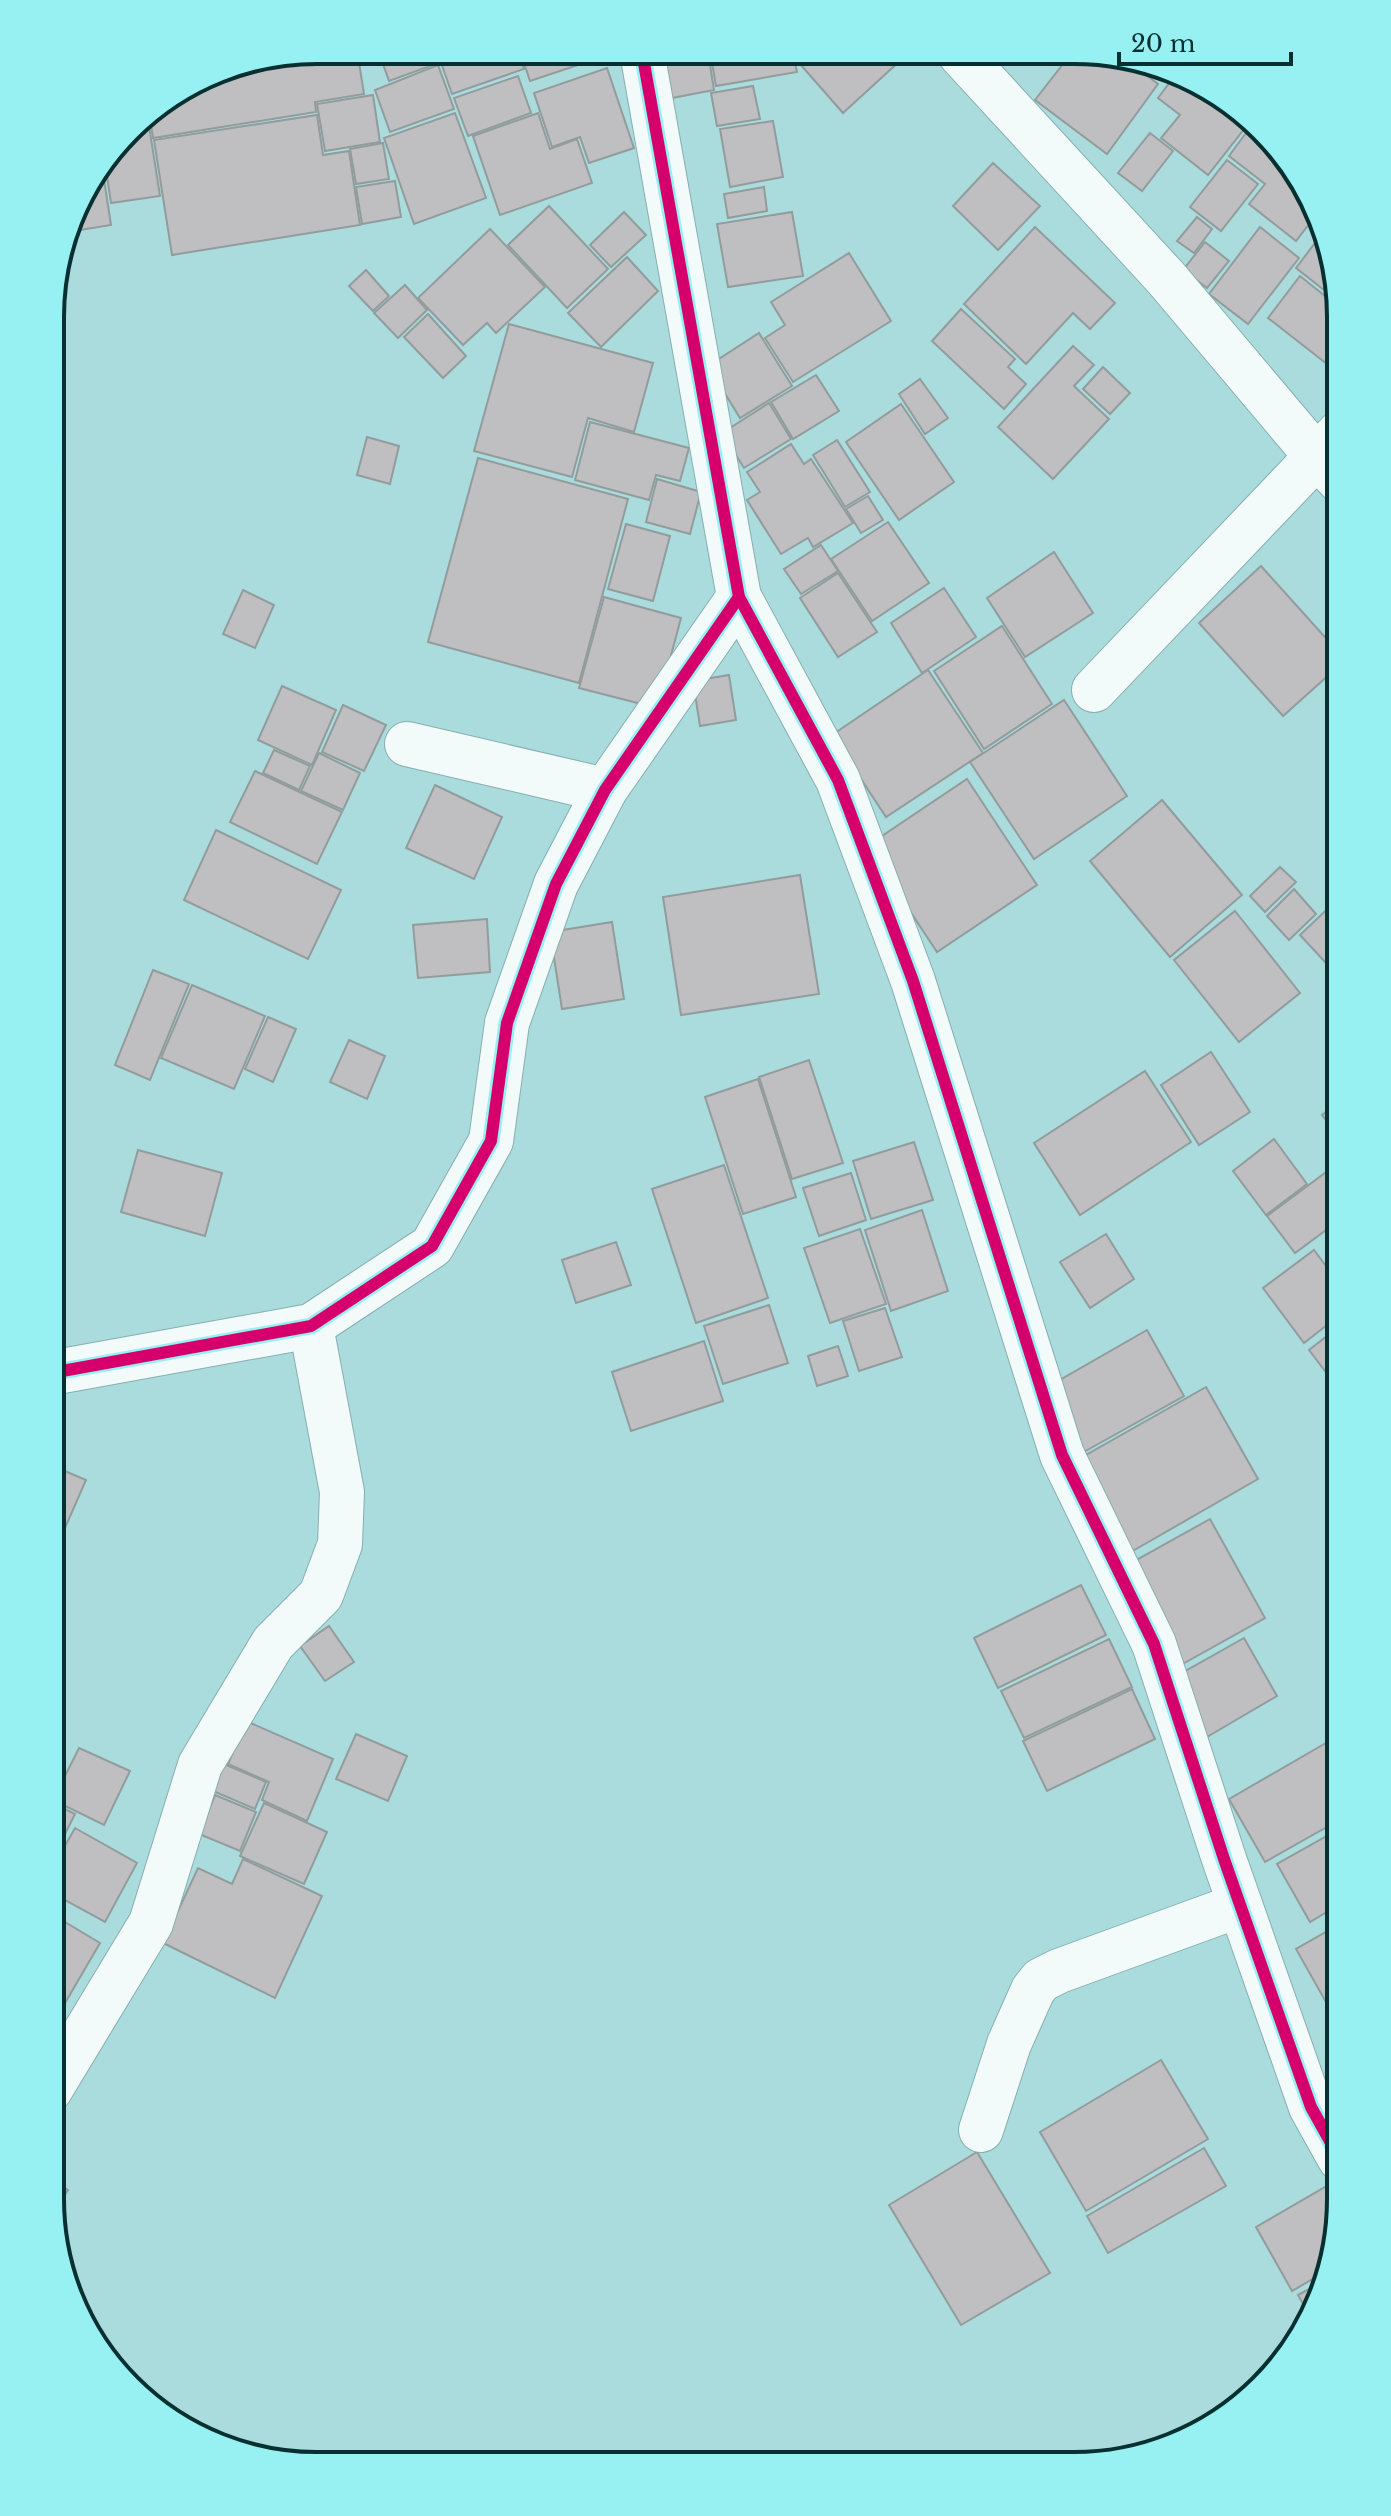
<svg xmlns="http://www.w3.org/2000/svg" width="1391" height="2516" font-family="'Libre Baskerville',serif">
  <rect width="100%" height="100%" fill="#abdcdd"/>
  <g fill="#bfbec0" stroke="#929c9d" stroke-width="2">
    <path d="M317 50H357L364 94 315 102 316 112 153 138 149 111 215 70Z"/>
    <path d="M378 50 432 51 436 64 389 81Z"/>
    <path d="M437 51H518L524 69 452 94Z"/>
    <path d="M520 51 617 52 530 81Z"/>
    <path d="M664 52H708L714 90 672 98Z"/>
    <path d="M710 52 793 53 797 72 716 86Z"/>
    <path d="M813 53 896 54 902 59 843 113 800 64Z"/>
    <path d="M1033 54 1051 55 1046 63Z"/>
    <path d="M1070 55H1120L1158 84 1107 154 1035 100Z"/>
    <path d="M438 65 454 109 390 132 375 90Z"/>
    <path d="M607 68 634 148 589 163 580 137 552 147 534 93Z"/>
    <path d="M518 76 531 113 468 136 454 98Z"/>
    <path d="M1173 78 1252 119 1208 175 1161 138 1180 115 1158 98Z"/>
    <path d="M753 86 760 119 717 126 711 93Z"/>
    <path d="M373 95 380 142 325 151 317 104Z"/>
    <path d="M147 113 160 196 111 203 105 163 140 116Z"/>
    <path d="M455 113 486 198 414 224 384 138Z"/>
    <path d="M538 113 550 149 577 139 592 183 500 215 473 136Z"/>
    <path d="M317 115 323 155 349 151 360 225 172 255 154 140Z"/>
    <path d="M773 121 783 177 730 187 720 129Z"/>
    <path d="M1254 122 1316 215 1296 241 1249 204 1265 184 1229 156Z"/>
    <path d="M1150 133 1173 151 1142 191 1118 173Z"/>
    <path d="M383 143 389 179 356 184 350 149Z"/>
    <path d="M1227 160 1258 184 1221 231 1190 207Z"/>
    <path d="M993 163 1040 206 998 250 953 206Z"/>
    <path d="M102 166 111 225 68 232 78 198Z"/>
    <path d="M395 181 401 217 362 224 356 187Z"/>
    <path d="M764 187 767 211 728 218 724 194Z"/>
    <path d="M549 206 608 269 567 308 508 245Z"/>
    <path d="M624 212 646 235 611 267 590 245Z"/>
    <path d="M792 212 803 276 728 287 717 224Z"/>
    <path d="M1197 217 1212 229 1194 253 1177 241Z"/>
    <path d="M1322 224 1327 230 1328 241 1317 232Z"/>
    <path d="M1035 227 1115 303 1090 329 1073 313 1026 364 964 304Z"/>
    <path d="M1260 227 1299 258 1248 324 1209 294Z"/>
    <path d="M490 229 545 287 496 333 487 323 463 345 418 298Z"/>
    <path d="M1318 239 1330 248 1338 301 1296 268Z"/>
    <path d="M1205 242 1229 261 1207 288 1183 270Z"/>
    <path d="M849 253 891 321 793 382 765 338 785 325 771 302Z"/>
    <path d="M627 257 658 291 601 347 568 313Z"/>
    <path d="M366 270 389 296 373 311 349 286Z"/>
    <path d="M1300 276 1340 308 1341 375 1268 318Z"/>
    <path d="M405 285 427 310 398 338 374 313Z"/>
    <path d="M961 309 1015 359 1008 367 1026 384 1004 409 932 341Z"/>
    <path d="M428 314 466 356 443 378 404 337Z"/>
    <path d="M509 324 653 363 634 432 588 418 572 477 474 451Z"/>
    <path d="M759 333 792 386 740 418 708 366Z"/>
    <path d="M1073 346 1094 365 1074 386 1109 419 1053 479 998 427Z"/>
    <path d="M1103 367 1130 393 1110 414 1083 389Z"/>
    <path d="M816 375 839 411 793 439 771 402Z"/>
    <path d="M920 379 948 418 925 434 899 394Z"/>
    <path d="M769 403 791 439 744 468 722 433Z"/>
    <path d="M901 404 954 482 899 520 846 442Z"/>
    <path d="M590 422 689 448 680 481 656 475 649 500 575 480Z"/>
    <path d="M367 437 399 446 390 484 357 475Z"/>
    <path d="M837 440 870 492 845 507 813 455Z"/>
    <path d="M791 444 804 464 811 459 853 523 813 547 808 538 781 554 747 500 760 492 747 472Z"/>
    <path d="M478 458 628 499 579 683 428 642Z"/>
    <path d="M657 479 701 492 690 534 646 522Z"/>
    <path d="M868 496 883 520 861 533 846 509Z"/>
    <path d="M888 522 929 583 872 621 831 559Z"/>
    <path d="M626 524 670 536 653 601 608 589Z"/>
    <path d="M821 545 838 571 801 594 784 569Z"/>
    <path d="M1054 552 1093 613 1025 657 987 598Z"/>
    <path d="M1261 566 1341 655V664L1283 716 1199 623Z"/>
    <path d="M838 573 877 632 838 657 800 598Z"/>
    <path d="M944 588 976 637 922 673 891 623Z"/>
    <path d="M243 590 274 605 255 648 223 634Z"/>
    <path d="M604 597 681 618 657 708 579 688Z"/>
    <path d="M1002 626 1052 704 984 749 934 671Z"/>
    <path d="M928 670 983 753 886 817 832 735Z"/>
    <path d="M729 675 736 720 700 726 693 681Z"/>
    <path d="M282 686 336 710 312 765 258 740Z"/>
    <path d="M1064 700 1127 796 1034 859 970 762Z"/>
    <path d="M343 705 386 725 364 771 322 752Z"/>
    <path d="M274 750 310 766 299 790 263 773Z"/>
    <path d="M319 753 360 773 343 810 301 791Z"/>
    <path d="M255 771 342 812 317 864 230 822Z"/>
    <path d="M967 779 1037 885 937 952 867 846Z"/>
    <path d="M435 785 502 817 474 879 406 848Z"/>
    <path d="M1162 800 1242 895 1170 957 1090 861Z"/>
    <path d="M216 830 341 890 308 959 184 900Z"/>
    <path d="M1280 867 1296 882 1265 912 1250 896Z"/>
    <path d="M800 875 819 994 681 1015 663 897Z"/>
    <path d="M1294 889 1316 914 1289 940 1267 916Z"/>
    <path d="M1341 896V949L1326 963 1300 935Z"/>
    <path d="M1235 911 1300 993 1239 1042 1174 960Z"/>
    <path d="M487 919 490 972 418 978 413 925Z"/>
    <path d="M612 922 624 999 562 1009 550 932Z"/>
    <path d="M153 970 189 984 150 1080 115 1065Z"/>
    <path d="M192 985 265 1016 234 1089 161 1058Z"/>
    <path d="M268 1017 296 1029 273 1082 245 1069Z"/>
    <path d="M349 1040 385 1056 367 1099 330 1082Z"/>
    <path d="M1211 1052 1250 1112 1199 1145 1161 1085Z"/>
    <path d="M809 1060 843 1163 792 1179 759 1077Z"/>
    <path d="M1145 1071 1191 1142 1080 1215 1034 1143Z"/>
    <path d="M758 1079 796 1197 743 1214 705 1097Z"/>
    <path d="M1341 1100V1141L1322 1115Z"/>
    <path d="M1274 1139 1307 1184 1266 1215 1233 1171Z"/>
    <path d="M914 1142 933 1200 871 1219 853 1161Z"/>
    <path d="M138 1150 222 1173 205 1236 121 1212Z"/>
    <path d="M1341 1161V1219L1295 1253 1267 1216Z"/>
    <path d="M724 1165 768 1298 696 1323 652 1189Z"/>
    <path d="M851 1173 866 1220 819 1236 803 1188Z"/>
    <path d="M922 1210 948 1291 891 1311 865 1230Z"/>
    <path d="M860 1229 886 1304 830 1323 804 1248Z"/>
    <path d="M1106 1234 1134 1279 1090 1308 1060 1262Z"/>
    <path d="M616 1242 631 1285 576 1303 562 1260Z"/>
    <path d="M1314 1250 1341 1286V1314L1304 1343 1263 1288Z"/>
    <path d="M769 1305 788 1363 723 1384 704 1326Z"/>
    <path d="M885 1308 902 1357 859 1371 843 1321Z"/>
    <path d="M1341 1325V1392L1309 1350Z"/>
    <path d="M1147 1330 1184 1396 1082 1453 1046 1388Z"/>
    <path d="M704 1341 723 1401 631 1431 612 1372Z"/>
    <path d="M838 1346 848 1376 817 1386 808 1356Z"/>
    <path d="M1206 1387 1258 1479 1131 1552 1079 1459Z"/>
    <path d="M51 1465 86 1480 51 1560Z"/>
    <path d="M1210 1519 1265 1618 1179 1666 1124 1567Z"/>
    <path d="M1081 1585 1106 1635 998 1688 974 1638Z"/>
    <path d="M329 1626 354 1662 325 1681 300 1646Z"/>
    <path d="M1244 1638 1277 1696 1207 1737 1173 1678Z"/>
    <path d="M1109 1639 1132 1687 1024 1738 1001 1691Z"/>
    <path d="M1132 1689 1155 1739 1047 1791 1023 1741Z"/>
    <path d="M246 1721 333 1759 307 1821 262 1800 269 1782 228 1764Z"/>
    <path d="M1341 1732V1750L1333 1736Z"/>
    <path d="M356 1734 407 1756 388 1801 336 1779Z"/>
    <path d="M1331 1740 1341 1757V1819L1265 1862 1229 1799Z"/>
    <path d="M79 1748 130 1771 104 1825 53 1800Z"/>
    <path d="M224 1764 266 1782 255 1809 213 1791Z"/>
    <path d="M215 1795 256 1812 240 1851 199 1834Z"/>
    <path d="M50 1802 75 1814 50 1864Z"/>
    <path d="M264 1803 327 1832 304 1884 240 1856Z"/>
    <path d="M75 1828 137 1863 105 1922 50 1892V1872Z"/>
    <path d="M1341 1828 1340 1904 1310 1922 1277 1864Z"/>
    <path d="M243 1859 322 1896 275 1998 163 1943 198 1868 232 1884Z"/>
    <path d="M50 1913 100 1943 65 2003 50 1994Z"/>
    <path d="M1340 1924V2027L1296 1949Z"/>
    <path d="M1161 2060 1208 2139 1086 2211 1040 2132Z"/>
    <path d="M1204 2148 1226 2186 1108 2253 1087 2216Z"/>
    <path d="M977 2152 1050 2273 961 2325 889 2205Z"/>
    <path d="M50 2178 68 2190 52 2214 50 2199Z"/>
    <path d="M1332 2183 1340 2199V2217L1328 2270 1292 2291 1256 2227Z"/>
    <path d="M1326 2280 1321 2301 1311 2318 1298 2295Z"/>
  </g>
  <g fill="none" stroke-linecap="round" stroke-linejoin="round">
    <defs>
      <g id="minor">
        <path d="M642 52 739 597 838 780 913 981 1062 1455 1154 1644 1224 1859 1311 2107 1340 2159"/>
        <path d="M960 54 1166 278 1317 457 1341 482"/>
        <path d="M1094 690 1341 431"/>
        <path d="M407 744 605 790"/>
        <path d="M51 1373 311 1326 432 1246 491 1141 507 1023 556 884 605 790 739 597"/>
        <path d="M50 2090 151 1923 200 1765 273 1643 321 1595 340 1544 342 1492 311 1326"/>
        <path d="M981 2130 1009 2044 1033 1990 1041 1980 1059 1971 1240 1905"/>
      </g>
    </defs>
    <use href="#minor" stroke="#87aeaf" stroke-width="46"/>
    <use href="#minor" stroke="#f2fafa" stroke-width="44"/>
    <defs>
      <g id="cycleway">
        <path d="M642 52 739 597 838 780 913 981 1062 1455 1154 1644 1224 1859 1311 2107 1340 2159"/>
        <path d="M51 1373 311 1326 432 1246 491 1141 507 1023 556 884 605 790 739 597"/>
      </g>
    </defs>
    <use href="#cycleway" stroke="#97f0f1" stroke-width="17"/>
    <use href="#cycleway" stroke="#d6006c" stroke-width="12"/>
  </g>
  <path d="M0 0H1391V2516H0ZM317 64H1074A253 253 0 0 1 1327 317V2199A253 253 0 0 1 1074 2452H317A253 253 0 0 1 64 2199V317A253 253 0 0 1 317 64Z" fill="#97f0f1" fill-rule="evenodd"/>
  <path fill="none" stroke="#083031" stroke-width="4" d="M317 64H1074A253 253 0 0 1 1327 317V2199A253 253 0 0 1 1074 2452H317A253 253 0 0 1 64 2199V317A253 253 0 0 1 317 64Z"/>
  <path d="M1119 52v12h172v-12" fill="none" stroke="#083031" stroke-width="4"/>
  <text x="1131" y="52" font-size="24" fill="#083031" stroke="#97f0f1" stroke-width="6" paint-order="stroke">20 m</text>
</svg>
